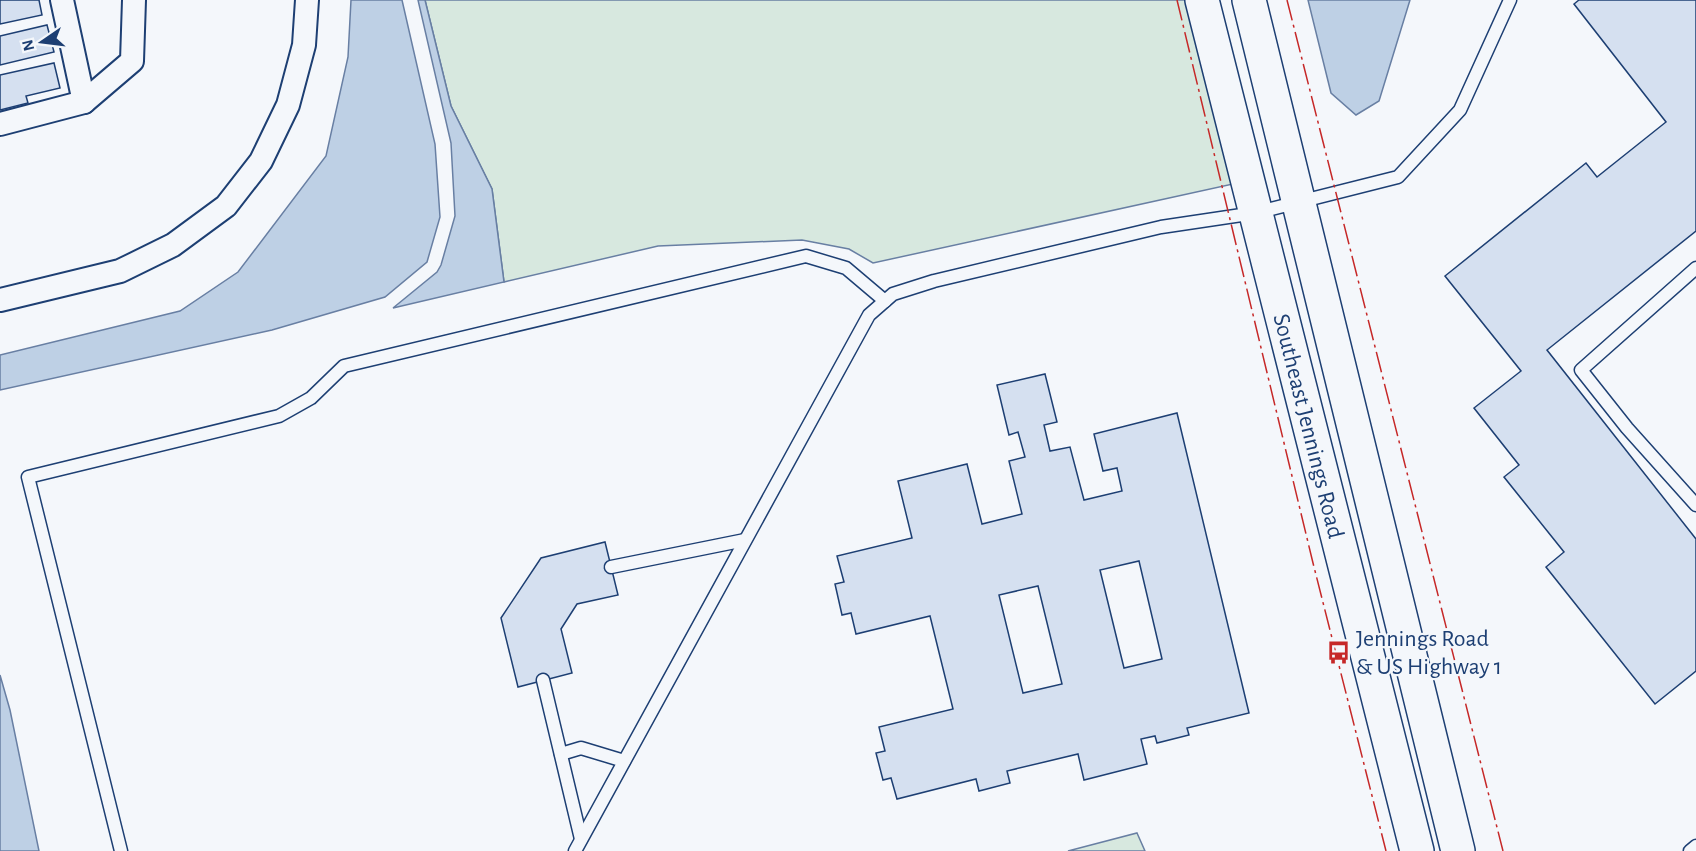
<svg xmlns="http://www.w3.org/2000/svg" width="1696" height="851" font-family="'Alegreya Sans',sans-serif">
  <rect width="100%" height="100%" fill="#f4f7fb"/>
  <g fill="#d7e8df" stroke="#687fa3" stroke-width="1.5">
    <path d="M425 0H1187L1233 184 873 263 849 249 802 240 658 246 504 282 492 189 451 106Z"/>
    <path d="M1137 833 1145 851H1068Z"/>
  </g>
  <g fill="#bed0e5" stroke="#687fa3" stroke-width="1.5">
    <path d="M351 0H402L435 144 440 217 427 262 385 297 272 330 0 390V355L180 311 238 272 326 156 348 57Z"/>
    <path d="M418 0H425L451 106 492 189 504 282 393 308 437 272 441 265 455 216 451 143Z"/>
    <path d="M1308 0H1410L1379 101 1356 115 1331 93Z"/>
    <path d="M0 675 10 710 39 851H0Z"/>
  </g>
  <g fill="#d5e0f0" stroke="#1d3f73" stroke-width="1.5" fill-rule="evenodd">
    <path d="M0 0H39L42 15 0 24Z"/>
    <path d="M1579 0H1696V231L1547 350 1696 539V671L1655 704 1546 567 1564 552 1504 477 1519 465 1474 408 1521 371 1445 276 1586 163 1597 177 1666 122 1574 4Z"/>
    <path d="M47 25 54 52 0 65V36Z"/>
    <path d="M54 63 60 88 26 96 28 103 0 110V75Z"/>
    <path d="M1045 374 1057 422 1044 425 1050 451 1070 447 1084 500 1122 491 1117 468 1103 471 1094 434 1177 413 1249 713 1187 728 1189 735 1157 743 1155 736 1141 739 1147 764 1084 780 1078 754 1007 771 1010 783 979 791 976 779 897 799 891 778 883 780 876 753 885 751 879 727 953 709 930 616 856 634 851 613 842 615 835 584 844 582 837 556 912 538 898 481 967 464 982 524 1022 514 1009 461 1025 457 1018 432 1009 435 997 385ZM1139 561 1162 659 1124 668 1100 570ZM1038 586 1062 684 1023 693 999 595Z"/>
    <path d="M605 542 618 595 577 604 561 629 572 673 518 687 501 618 541 558Z"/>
  </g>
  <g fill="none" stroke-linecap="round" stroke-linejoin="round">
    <defs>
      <g id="lane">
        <path d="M1696 268 1581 370 1627 428 1696 505"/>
        <path d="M611 567 745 540"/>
        <path d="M543 680 581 839"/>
        <path d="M561 754 581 748 624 761"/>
        <path d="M121 851 28 477 279 416 311 398 344 366 806 256 846 268 885 301"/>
        <path d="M575 851 869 315 893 294 934 281 1161 227 1255 213 1398 177 1460 110 1510 0"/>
        <path d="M1690 851 1696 846"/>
      </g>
      <g id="street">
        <path d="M62 0 84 102"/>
        <path d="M0 124 84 102 132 61 134 0"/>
        <path d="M0 300 120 271 173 245 226 206 261 161 288 105 304 45 307 0"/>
      </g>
      <g id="secondary">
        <path d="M1202 0 1417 851"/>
        <path d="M1249 0 1458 851"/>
      </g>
    </defs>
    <use href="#lane" stroke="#1d3f73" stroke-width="15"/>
    <use href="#street" stroke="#1d3f73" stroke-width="26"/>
    <use href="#secondary" stroke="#1d3f73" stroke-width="36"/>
    <use href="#lane" stroke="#f4f7fb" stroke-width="12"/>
    <use href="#street" stroke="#f4f7fb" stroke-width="22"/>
    <use href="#secondary" stroke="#f4f7fb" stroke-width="33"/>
    <g stroke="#c62828" stroke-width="1.5" stroke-dasharray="21 4.5 3 4.5" stroke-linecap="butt">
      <path d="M1177 0 1313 563 1386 851"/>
      <path d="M1287 0 1503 851"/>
    </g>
  </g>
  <defs>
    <symbol id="bus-bare" viewBox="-9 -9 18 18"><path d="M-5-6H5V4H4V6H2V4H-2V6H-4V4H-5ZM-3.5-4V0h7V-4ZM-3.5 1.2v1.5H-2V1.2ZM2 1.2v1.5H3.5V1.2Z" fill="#c62828" stroke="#f4f7fb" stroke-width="2.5" paint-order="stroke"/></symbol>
  </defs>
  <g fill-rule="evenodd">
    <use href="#bus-bare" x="1322" y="636" width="33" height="33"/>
  </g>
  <g text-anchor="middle" stroke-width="4.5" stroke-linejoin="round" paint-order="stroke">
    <g font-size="24" fill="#1d3f73" stroke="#f4f7fb">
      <text transform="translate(1309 426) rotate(76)" y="8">Southeast Jennings Road</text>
    </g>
    <g font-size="24" fill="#1d3f73" stroke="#f4f7fb" text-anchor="start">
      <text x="1356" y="646">Jennings Road<tspan x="1356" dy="28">&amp; US Highway 1</tspan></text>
    </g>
  </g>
  <g transform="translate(42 42) rotate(256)" stroke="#f4f7fb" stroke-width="4.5" paint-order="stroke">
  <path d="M0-4.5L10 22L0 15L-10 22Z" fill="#1d3f73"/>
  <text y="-9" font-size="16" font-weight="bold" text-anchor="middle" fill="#1d3f73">N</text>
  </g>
</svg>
